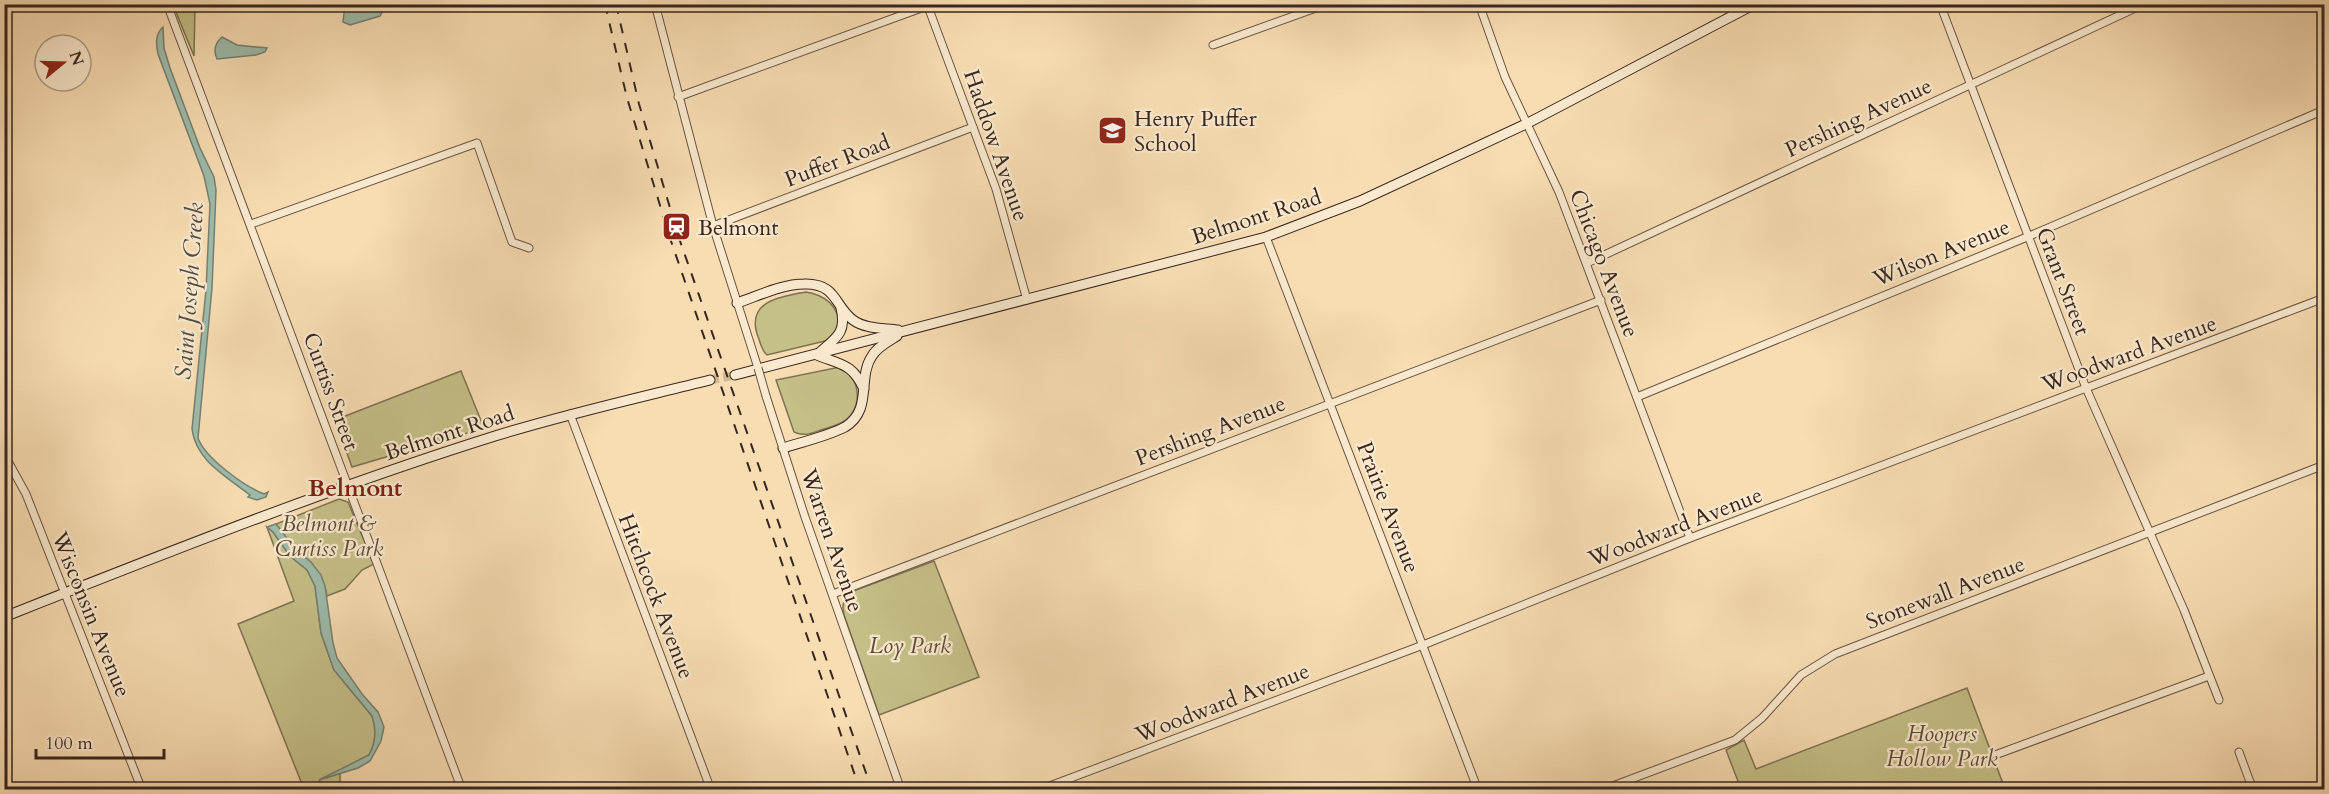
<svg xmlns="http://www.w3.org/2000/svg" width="2329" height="794" font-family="Cardo,serif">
  <rect width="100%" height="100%" fill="#f8ddb3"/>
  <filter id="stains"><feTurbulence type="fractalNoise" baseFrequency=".00333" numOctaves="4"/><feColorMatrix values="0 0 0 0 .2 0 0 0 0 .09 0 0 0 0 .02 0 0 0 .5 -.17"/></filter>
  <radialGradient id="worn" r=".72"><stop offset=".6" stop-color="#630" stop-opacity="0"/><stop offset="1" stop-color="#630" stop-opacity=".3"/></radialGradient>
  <g fill="#c5bf88" stroke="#7e7253" stroke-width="1.5">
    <path d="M173 5H195L194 56Z"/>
    <path d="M806 292C825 295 837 305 840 324L833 337 825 341 767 355C761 350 760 341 757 334 747 301 781 296 806 292Z"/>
    <path d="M840 367C860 377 863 404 847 419 840 425 830 427 821 430 812 433 804 437 794 432L776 380Z"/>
    <path d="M461 371 484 428 352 467 335 420Z"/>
    <path d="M339 499 348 502 374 564 362 570 345 589 327 596C323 570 310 566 294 548 287 541 282 532 276 524Z"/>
    <path d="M267 527 273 532 290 556 307 570 315 586 321 633 334 670 372 716C377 730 376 742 369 755L326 778 340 773V789H304L238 624 294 601Z"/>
    <path d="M934 561 979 677 879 715 844 615C841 602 844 597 856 590Z"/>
    <path d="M1967 688 2005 789H1741L1726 750 1744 740 1756 769Z"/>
  </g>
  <g fill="#9dbcab" stroke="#758073" stroke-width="1.5">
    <path d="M345 5V4L386 5 380 16 350 25 343 22Z"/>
    <path d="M163 27 164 48 170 68 200 148 214 177 216 190 212 288 198 438C205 458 244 486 264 494L268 492 266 497 257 500 248 497 250 495C226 476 196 461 192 429L206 290 210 204 204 176 158 54C156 44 155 34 163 27Z"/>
    <path d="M222 37 237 45 267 48 265 52 256 55 217 59C213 50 215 43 222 37Z"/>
    <path d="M276 524 296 550 311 562 321 575 325 586 333 643 337 658 362 694 378 712 384 727 381 741 370 761 358 768 319 780 369 755C376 742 377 730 372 716L334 670 321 633 315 586 307 570 290 556 273 532 267 527Z"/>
  </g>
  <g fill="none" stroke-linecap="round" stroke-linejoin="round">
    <path stroke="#758073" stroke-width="2" d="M313 790 320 780"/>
    <path stroke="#d2b895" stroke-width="9" stroke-dasharray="9 4.5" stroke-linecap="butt" d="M710 380 735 375"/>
    <defs>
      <g id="street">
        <path d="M167 4 462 790"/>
        <path d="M655 4 713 226 758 368"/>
        <path d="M927 4 996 189 1027 300"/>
        <path d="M1479 4 1505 77 1559 192 1690 538"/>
        <path d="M1940 4 2086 388 2184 610 2219 700"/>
        <path d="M1213 45 1327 4"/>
        <path d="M678 97 927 6"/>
        <path d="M251 224 477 143 512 242 529 248"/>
        <path d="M713 226 973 127"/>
        <path d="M1266 237 1478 790"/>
        <path d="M1587 263 2144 4"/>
        <path d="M766 396 805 517 901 790"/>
        <path d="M1637 397 2027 237 2324 110"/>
        <path d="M570 414 711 790"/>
        <path d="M4 454 26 494 142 790"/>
        <path d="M833 594 1601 300"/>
        <path d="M2239 752 2253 790"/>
        <path d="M1995 755 2209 676"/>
        <path d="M1039 790 1423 645 1690 538 2324 298"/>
        <path d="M1602 790 1735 740 1762 718 1801 675 1835 654 2324 465"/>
      </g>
      <g id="secondary">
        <path d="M737 303C758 296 782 284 804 284 837 283 834 306 853 320 865 329 884 328 898 330"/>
        <path d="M819 353C836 338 847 333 841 308"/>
        <path d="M817 355C841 365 852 363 864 389"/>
        <path d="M735 375 1266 237 1360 201 1528 123 1755 4"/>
        <path d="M783 448C802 442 828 436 845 427 873 410 857 378 872 356 877 347 889 341 897 336"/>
        <path d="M4 617C166 553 329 488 495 436 566 414 638 398 710 380"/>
      </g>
    </defs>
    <use href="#street" stroke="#685443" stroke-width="9"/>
    <use href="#secondary" stroke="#38261e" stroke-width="11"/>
    <use href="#street" stroke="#fae9ce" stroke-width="7"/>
    <use href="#secondary" stroke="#fae9ce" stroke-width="9"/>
    <g stroke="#38261e" stroke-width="2" stroke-dasharray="10 10" stroke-linecap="butt">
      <path d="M605 4 627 98 671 241 860 790"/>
      <path d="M616 4 639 104 679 238 872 790"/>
    </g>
    <defs>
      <path id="street-bridge" d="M758 368 766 396"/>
    </defs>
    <use href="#street-bridge" stroke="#685443" stroke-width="9" stroke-linecap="butt"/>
    <use href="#street-bridge" stroke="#fae9ce" stroke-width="7"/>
  </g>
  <defs>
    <symbol id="school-square" viewBox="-11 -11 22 22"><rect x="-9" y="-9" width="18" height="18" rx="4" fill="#8f2418" stroke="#fae9ce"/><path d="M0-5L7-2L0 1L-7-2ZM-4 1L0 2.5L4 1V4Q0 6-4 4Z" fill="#fff"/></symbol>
    <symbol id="station-square" viewBox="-11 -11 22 22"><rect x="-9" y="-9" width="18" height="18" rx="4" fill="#8f2418" stroke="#fae9ce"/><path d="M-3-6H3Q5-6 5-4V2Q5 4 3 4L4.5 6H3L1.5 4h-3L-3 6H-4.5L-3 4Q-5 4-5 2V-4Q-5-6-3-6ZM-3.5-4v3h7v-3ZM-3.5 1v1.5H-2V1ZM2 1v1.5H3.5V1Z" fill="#fff"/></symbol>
  </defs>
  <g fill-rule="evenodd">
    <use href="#school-square" x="1096" y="114" width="33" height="33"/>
    <use href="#station-square" x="660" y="210" width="33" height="33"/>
  </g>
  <g text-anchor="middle" stroke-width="4.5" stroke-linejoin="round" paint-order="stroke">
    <g font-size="22" fill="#38261e" stroke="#fae9ce">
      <text transform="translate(1858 117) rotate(-25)" y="8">Pershing Avenue</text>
      <text transform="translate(997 145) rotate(71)" y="8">Haddow Avenue</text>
      <text transform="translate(837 160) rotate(-21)" y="8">Puffer Road</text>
      <text transform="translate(1256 216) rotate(-18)" y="8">Belmont Road</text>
      <text transform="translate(1941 252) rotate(-22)" y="8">Wilson Avenue</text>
      <text transform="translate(1605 263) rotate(69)" y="8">Chicago Avenue</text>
      <text transform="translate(2064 281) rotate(69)" y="8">Grant Street</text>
      <text transform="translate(2129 353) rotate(-20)" y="8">Woodward Avenue</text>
      <text transform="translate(332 391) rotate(70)" y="8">Curtiss Street</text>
      <text transform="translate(1210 430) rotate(-21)" y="8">Pershing Avenue</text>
      <text transform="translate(449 432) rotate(-18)" y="8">Belmont Road</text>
      <text transform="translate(1389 507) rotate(69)" y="8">Prairie Avenue</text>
      <text transform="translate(1675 526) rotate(-21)" y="8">Woodward Avenue</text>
      <text transform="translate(833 540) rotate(71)" y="8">Warren Avenue</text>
      <text transform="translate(1945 592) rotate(-21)" y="8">Stonewall Avenue</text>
      <text transform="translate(657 596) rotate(69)" y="8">Hitchcock Avenue</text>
      <text transform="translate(92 614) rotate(68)" y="8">Wisconsin Avenue</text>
      <text transform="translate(1222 702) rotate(-21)" y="8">Woodward Avenue</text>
    </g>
    <g font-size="22" fill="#38261e" stroke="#fae9ce" text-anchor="start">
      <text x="1134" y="126">Henry Puffer<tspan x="1134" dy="25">School</tspan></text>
      <text x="698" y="235">Belmont</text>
    </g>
    <g font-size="22" font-style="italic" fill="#5b4c38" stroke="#fae9ce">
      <text x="329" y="531">Belmont &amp;<tspan x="329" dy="25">Curtiss Park</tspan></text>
      <text x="910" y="653">Loy Park</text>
      <text x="1942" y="741">Hoopers<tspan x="1942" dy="25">Hollow Park</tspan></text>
    </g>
    <g font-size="24" font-style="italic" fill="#514c41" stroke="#fae9ce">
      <text transform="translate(189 291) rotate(-86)" y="8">Saint Joseph Creek</text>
    </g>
    <g font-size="24" font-weight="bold" fill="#7a1f14" stroke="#fae9ce">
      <text x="355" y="496">Belmont</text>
    </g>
  </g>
  <rect width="2329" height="794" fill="none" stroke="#f8ddb3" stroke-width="24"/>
  <rect x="6" y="6" width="2317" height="782" fill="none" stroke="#38261e" stroke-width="3"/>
  <rect x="12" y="12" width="2305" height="770" fill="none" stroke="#38261e" stroke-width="1.5"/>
  <g transform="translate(63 63) rotate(71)"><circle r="28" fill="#fae9ce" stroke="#ac9b88" stroke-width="1.5"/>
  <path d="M0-4.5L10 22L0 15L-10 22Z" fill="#8f2418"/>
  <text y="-9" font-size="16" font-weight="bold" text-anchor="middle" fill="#38261e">N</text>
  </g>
  <path d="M36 749v9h128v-9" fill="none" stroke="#38261e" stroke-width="3"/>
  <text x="45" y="749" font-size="18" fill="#38261e" stroke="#fae9ce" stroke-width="4.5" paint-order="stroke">100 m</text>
  <rect width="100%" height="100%" filter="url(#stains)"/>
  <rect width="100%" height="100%" fill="url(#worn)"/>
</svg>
